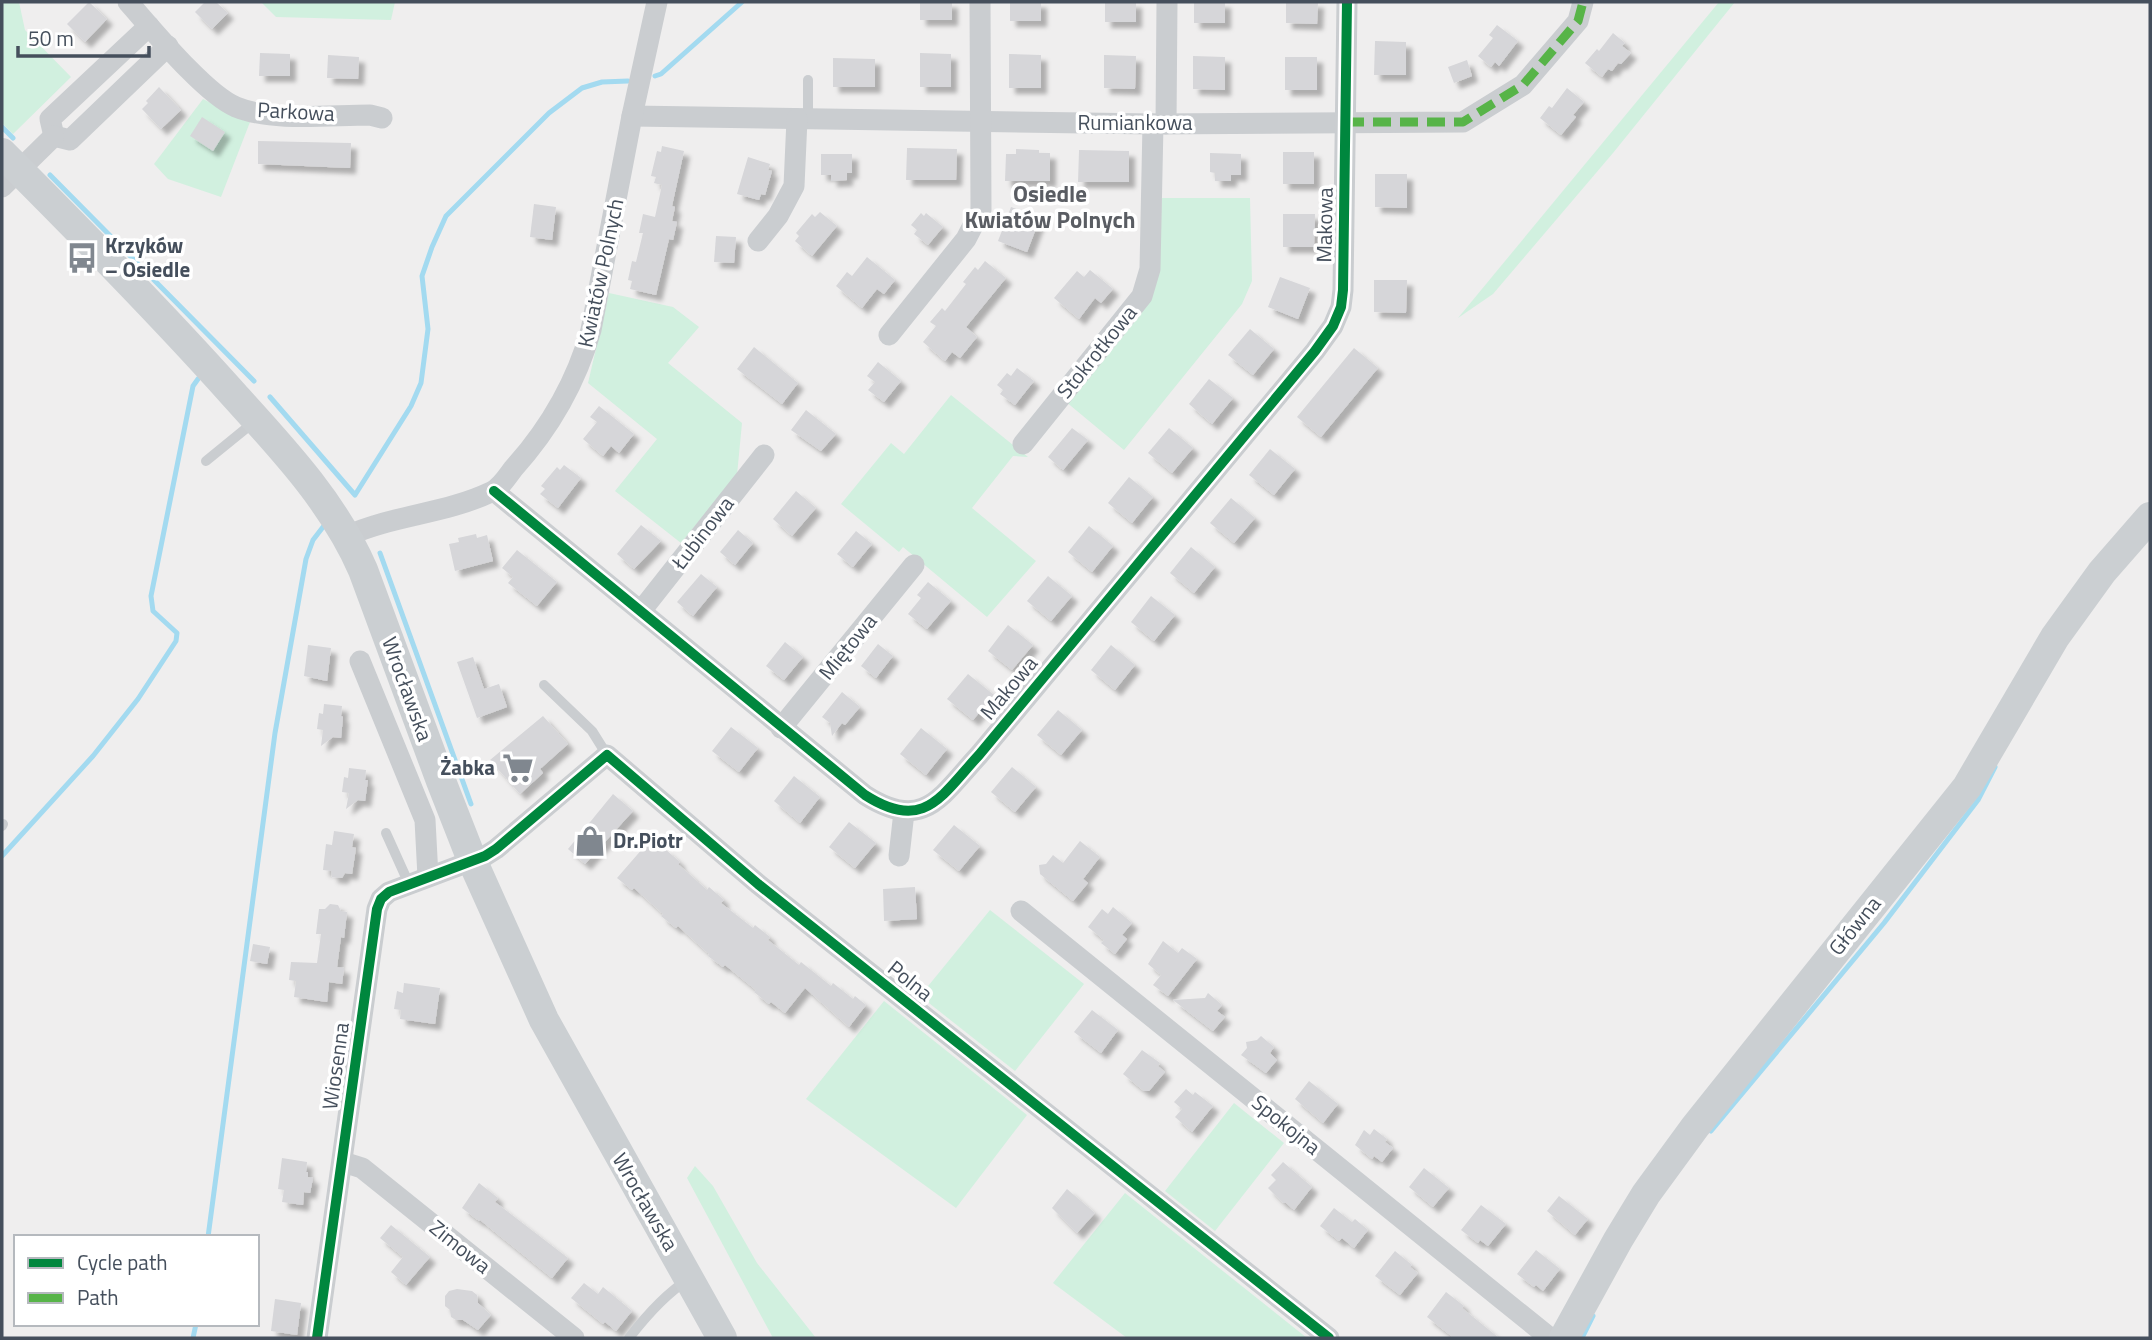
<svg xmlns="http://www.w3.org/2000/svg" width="2152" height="1340" font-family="'Titillium Web',sans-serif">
  <defs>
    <filter id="shadow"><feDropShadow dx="6" dy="6" stdDeviation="2" flood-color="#0004"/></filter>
  </defs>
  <rect width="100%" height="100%" fill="#efeeee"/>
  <g fill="#d1f0df">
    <path d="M2 2H19L25 30 71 77 13 134 2 123Z"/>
    <path d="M261 2H395L391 20 276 17Z"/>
    <path d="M1719 2H1735L1613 153 1493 294 1458 318Z"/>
    <path d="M203 99 250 122 221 197 168 179 154 164Z"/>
    <path d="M1162 198H1250L1252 281 1242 304 1124 450 1065 401 1149 299Z"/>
    <path d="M609 293 673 307 699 327 668 363 742 423 737 475 681 543 615 491 657 439 588 383Z"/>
    <path d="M951 395 1028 457 1013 456 972 508 1036 561 987 617 903 547 899 552 841 504 891 443 904 454Z"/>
    <path d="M990 910 1084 984 1015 1071 920 996Z"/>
    <path d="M884 1001 1027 1115 956 1208 806 1099Z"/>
    <path d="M1234 1103 1284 1143 1215 1231 1165 1191Z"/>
    <path d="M695 1166 713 1186 757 1263 816 1338H773L687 1178Z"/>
    <path d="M1125 1193 1307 1338H1127L1053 1283Z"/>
  </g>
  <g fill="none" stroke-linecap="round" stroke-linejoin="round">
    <g stroke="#a3daf0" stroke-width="5">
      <path d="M655 76 661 74 742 2"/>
      <path d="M2 127 13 138"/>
      <path d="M50 175 254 381"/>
      <path d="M270 397 355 495 411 406 421 383 428 329 422 276 432 247 446 216 549 113 582 88 602 82 628 81"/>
      <path d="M380 553 471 804"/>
      <path d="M2 856 93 756 138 699 176 641 177 633 153 611 151 596 193 386 198 379"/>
      <path d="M1711 1131 1884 923 1978 800 1995 767"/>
      <path d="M208 1237 275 733 306 559 313 540 323 527"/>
      <path d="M193 1338 196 1324"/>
      <path d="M1582 1338 1593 1316"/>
    </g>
  </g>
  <g fill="#d6d6d9" filter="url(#shadow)">
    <path d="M89 2 107 19 85 42 67 24Z"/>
    <path d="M205 2H216L228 13 212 29 195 12Z"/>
    <rect x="920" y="2" width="32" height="18"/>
    <rect x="1010" y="2" width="31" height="19"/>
    <rect x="1105" y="2" width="31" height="20"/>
    <rect x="1194" y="2" width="31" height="21"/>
    <path d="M1286 2H1318L1317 24 1286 23Z"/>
    <path d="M1497 25 1518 41 1499 66 1495 62 1491 67 1478 56 1493 38 1489 35Z"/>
    <path d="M1613 33 1625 43 1622 46 1631 53 1621 64 1618 63 1612 71 1608 69 1602 77 1585 63 1597 49 1599 51Z"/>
    <path d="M1375 41 1406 42V75H1374Z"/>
    <path d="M260 53 290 54V76H259Z"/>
    <path d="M920 53 951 54V87H920Z"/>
    <path d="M1009 54 1041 55V88H1009Z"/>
    <path d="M328 55 359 57 358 79 327 78Z"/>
    <path d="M1104 55 1136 56 1135 89 1104 88Z"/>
    <path d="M1193 56 1225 57V90L1193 89Z"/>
    <rect x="1285" y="57" width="32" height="33"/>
    <path d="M833 58 875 59V87H833Z"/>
    <path d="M1467 60 1472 76 1454 83 1448 67Z"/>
    <path d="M159 87 181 110 161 129 142 109 148 103 146 101Z"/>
    <path d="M1567 88 1584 102 1573 115 1576 117 1561 135 1540 118 1549 106 1552 108Z"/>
    <path d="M202 117 225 132 213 151 190 136Z"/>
    <path d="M258 141 351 143 350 168 258 164Z"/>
    <path d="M662 146 684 151 672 206 675 207 672 221 677 222 673 240 669 239 656 295 630 289 632 281 628 280 632 261 636 262 643 233H639L643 214 655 217 662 185 654 183 656 177 651 176 657 151 661 152Z"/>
    <path d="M907 148 957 149 956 180H906Z"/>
    <path d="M1016 149 1039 150V153H1050V181H1005L1006 154H1016Z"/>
    <path d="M1079 150 1129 151V182H1078Z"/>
    <rect x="1283" y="152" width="31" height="32"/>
    <path d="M1210 153 1241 154V175H1231V181H1215V173L1210 172Z"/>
    <path d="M821 154H852V173H847V180L831 181V175H821Z"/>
    <path d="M748 157 770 164 768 170 772 171 765 195 761 194 759 200 737 194Z"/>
    <path d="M1375 174H1407V208L1375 207Z"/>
    <path d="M534 204 556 207 552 240 530 237Z"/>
    <path d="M1011 207 1040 218 1027 252 998 241Z"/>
    <path d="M820 212 837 226 812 256 795 241 799 236 796 233 812 214 815 217Z"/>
    <path d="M921 213 924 216 926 213 943 227 928 245 914 234 917 230 911 225Z"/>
    <path d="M1283 214H1315L1314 247H1283Z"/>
    <path d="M716 236 736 237 734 263 714 262Z"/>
    <path d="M867 257 895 280 884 294 877 289 862 308 836 286 847 272 852 276Z"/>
    <path d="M985 261 1006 278 966 327 977 337 960 358 952 352 945 361 923 342 936 326 930 322 942 308 945 311 966 284 963 282 975 267 978 270Z"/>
    <path d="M1090 270 1113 289 1101 303 1095 298 1079 319 1054 298 1077 271 1084 277Z"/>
    <path d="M1280 277 1310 288 1298 319 1268 307Z"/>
    <path d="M1374 280H1407L1406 313 1374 312Z"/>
    <path d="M1250 329 1274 349 1253 375 1228 355Z"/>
    <path d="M754 347 798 383 782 404 737 369Z"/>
    <path d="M1354 348 1378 368 1321 437 1297 417Z"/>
    <path d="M878 362 901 381 884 402 868 390 875 382 867 376Z"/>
    <path d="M1017 368 1034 381 1015 405 1000 394 1003 390 997 385 1007 373 1011 376Z"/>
    <path d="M1209 379 1233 398 1212 424 1189 404Z"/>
    <path d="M599 406 634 434 619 453 611 446 603 456 583 439 597 422 590 417Z"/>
    <path d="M806 410 836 434 821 451 791 430Z"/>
    <path d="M1072 428 1088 440 1063 470 1048 457Z"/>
    <path d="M1169 428 1193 448 1172 473 1148 453Z"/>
    <path d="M1270 449 1295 469 1274 495 1249 475Z"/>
    <path d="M564 465 581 478 558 508 540 494 545 489 541 486 557 467 560 470Z"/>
    <path d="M1129 477 1153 497 1132 523 1108 503Z"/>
    <path d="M796 491 816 508 792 536 773 519Z"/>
    <path d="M1231 498 1255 518 1234 543 1210 523Z"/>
    <path d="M641 525 661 541 634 569 617 554Z"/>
    <path d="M1089 526 1113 546 1092 572 1068 552Z"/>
    <path d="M738 530 753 543 735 565 720 552Z"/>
    <path d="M856 531 872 544 853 567 837 554Z"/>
    <path d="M476 534 477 538 487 535 493 561 455 571 449 544 459 542 458 538Z"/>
    <path d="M1191 547 1215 567 1194 593 1170 573Z"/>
    <path d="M517 550 557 582 537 606 508 583 513 577 502 568Z"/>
    <path d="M701 574 717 587 693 616 677 602Z"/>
    <path d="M1048 576 1072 596 1051 621 1027 601Z"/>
    <path d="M928 582 951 601 927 629 908 614 921 598 917 595Z"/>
    <path d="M1151 596 1175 615 1154 641 1131 622Z"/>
    <path d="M1008 625 1033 645 1012 670 988 651Z"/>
    <path d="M785 642 803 657 784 680 766 666Z"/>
    <path d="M878 644 893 656 876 678 861 666Z"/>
    <path d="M308 645 331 648 327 681 304 676Z"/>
    <path d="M1111 645 1135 665 1115 690 1091 670Z"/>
    <path d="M473 657 484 689 499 684 507 707 477 718 457 662Z"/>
    <path d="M968 674 994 695 973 720 947 699Z"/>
    <path d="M842 692 860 707 845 725 842 723 832 736 830 723 822 717Z"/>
    <path d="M324 704 342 706 341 716 343 717 341 738 333 737 321 746 323 730 317 729 319 713 323 714Z"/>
    <path d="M1058 710 1082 730 1061 755 1037 735Z"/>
    <path d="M543 716 568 744 540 769 543 773 520 794 490 760Z"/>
    <path d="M731 727 758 748 739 772 712 751Z"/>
    <path d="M921 728 947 749 926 775 900 754Z"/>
    <path d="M1012 767 1036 787 1015 812 991 792Z"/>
    <path d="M349 768 366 770 365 780H368L365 801 358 800 346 809 349 793 342 792 344 777 348 778Z"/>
    <path d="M794 776 820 797 800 823 774 801Z"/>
    <path d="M613 794 633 811 585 864 568 849Z"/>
    <path d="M849 822 876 843 855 868 829 847Z"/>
    <path d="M954 825 980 846 959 871 933 850Z"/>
    <path d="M334 831 354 834 352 847 356 848 352 874 345 873 342 878 332 877 331 871 323 870 326 844 332 845Z"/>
    <path d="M650 840 663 852 665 849 680 862 678 864 707 890 709 887 724 900 721 903 753 928 755 925 770 937 768 940 799 965 801 962 831 986 833 983 853 999 855 996 866 1005 849 1027 805 988 785 1013 771 1002 769 1004 754 992 756 990 725 965 723 967 708 956 709 954 678 926 676 928 661 916 663 914 634 888 632 890 617 878Z"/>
    <path d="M1080 841 1100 857 1083 879 1088 883 1073 901 1040 874 1039 865 1046 864 1053 855 1063 863Z"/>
    <path d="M915 887 917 919 884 921 883 889Z"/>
    <path d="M330 904 338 905 341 911 347 912 344 938 341 937 337 967 344 968 342 984 329 982 327 1002 294 997 296 981 289 980 291 962 317 963 321 934H316L319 909H325Z"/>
    <path d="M1113 907 1132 923 1122 935 1127 939 1115 954 1101 943 1104 940 1088 927 1102 909 1108 914Z"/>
    <path d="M1163 941 1178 953 1182 948 1197 959 1168 996 1153 985 1161 975 1148 964Z"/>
    <path d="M253 944 270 947 267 964 250 961Z"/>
    <path d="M404 983 440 988 435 1024 400 1019 401 1010 394 1009 397 991 403 993Z"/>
    <path d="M1208 993 1222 1005 1217 1011 1225 1017 1213 1031 1173 1000 1205 998Z"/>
    <path d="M1092 1010 1118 1030 1101 1053 1074 1032Z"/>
    <path d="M1261 1036 1274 1047 1270 1053 1277 1060 1266 1073 1241 1055 1247 1048 1246 1042 1257 1040Z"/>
    <path d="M1142 1050 1160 1063 1158 1066 1165 1072 1149 1091H1144L1123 1074Z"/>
    <path d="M1309 1081 1338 1104 1323 1123 1295 1099Z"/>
    <path d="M1186 1089 1193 1095 1195 1092 1213 1106 1192 1132 1175 1117 1182 1109 1174 1102Z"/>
    <path d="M1374 1129 1387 1139 1385 1142 1393 1148 1382 1162 1374 1156 1372 1159 1355 1145 1364 1130 1370 1135Z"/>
    <path d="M282 1158 307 1162 306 1172H308V1177L313 1178 310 1193 304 1192 303 1205 282 1202 284 1190 278 1189Z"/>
    <path d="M1283 1162 1312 1187 1294 1210 1286 1203H1283L1268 1188 1276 1180 1271 1175Z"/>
    <path d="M1424 1168 1449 1188 1433 1207 1409 1187Z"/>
    <path d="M479 1183 498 1198 495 1202 568 1258 552 1278 480 1220 479 1221 462 1208Z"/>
    <path d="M1067 1189 1095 1213 1077 1233 1052 1208Z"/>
    <path d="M1559 1196 1588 1219 1575 1235 1547 1211Z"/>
    <path d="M1481 1205 1506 1224 1488 1246 1480 1240 1478 1243 1461 1230Z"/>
    <path d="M1334 1208 1352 1222 1355 1219 1368 1230 1354 1248 1342 1238 1339 1241 1320 1226Z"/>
    <path d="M391 1225 430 1257 406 1285 391 1272 403 1257 380 1238Z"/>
    <path d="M1536 1250 1560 1269 1543 1291 1536 1285 1534 1287 1517 1274Z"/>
    <path d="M1395 1251 1412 1265 1410 1267 1418 1273 1400 1295 1375 1276Z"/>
    <path d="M584 1283 598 1294 603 1287 632 1311 616 1331 605 1322 603 1324 571 1298Z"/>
    <path d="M457 1289 472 1291 477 1295 478 1303 491 1315 478 1330 463 1320H456L451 1317 450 1310 445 1306V1296L449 1291Z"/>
    <path d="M1446 1292 1464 1306 1462 1308 1499 1338H1454L1427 1317Z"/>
    <path d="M275 1299 301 1303 297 1335 271 1331Z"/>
  </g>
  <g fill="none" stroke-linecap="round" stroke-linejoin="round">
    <g stroke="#cacdd0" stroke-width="10">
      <path d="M808 80V119"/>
      <path d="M206 461 255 421"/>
      <path d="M544 685 592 731 607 755"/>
      <path d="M2 826 3 824"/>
      <path d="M386 833 409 884"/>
      <path d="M629 1338C646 1316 665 1294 689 1279"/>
    </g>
    <g stroke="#cacdd0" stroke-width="21">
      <path d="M128 2C152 29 205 94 236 107 273 122 329 115 370 115L382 118"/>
      <path d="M632 116 1153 124 1463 122 1523 85 1578 21 1583 2"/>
      <path d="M1166 124 1167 2"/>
      <path d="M54 136 50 119 149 26"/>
      <path d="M54 136 70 140 168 46"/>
      <path d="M2 187 54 136"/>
      <path d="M758 241 778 216 794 186 797 119"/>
      <path d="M889 335 966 239 981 210 980 2"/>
      <path d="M1023 444 1142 296 1150 269 1153 124"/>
      <path d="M494 491 865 795C924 833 941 796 979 755L1315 351 1333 326 1341 307 1343 290 1347 2"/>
      <path d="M347 536C393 515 445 514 491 492 500 488 507 477 513 469 550 428 576 383 591 330L632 116 657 2"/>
      <path d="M641 611 764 455"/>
      <path d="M360 661 425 820 428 877"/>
      <path d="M781 728 914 565"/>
      <path d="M899 856 904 812"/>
      <path d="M1021 911 1550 1338"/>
      <path d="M343 1162 362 1168 574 1338"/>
      <path d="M317 1338 377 909 381 899 389 892 485 856 496 849 607 755 758 884 1329 1338"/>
    </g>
    <g stroke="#cbcfd2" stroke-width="30">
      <path d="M2 153C81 232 160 312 234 395 283 449 334 503 363 570L441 781 472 860 544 1020 722 1338"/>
      <path d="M1564 1338 1618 1240 1646 1194 1695 1127 1967 787 2055 637 2102 572 2150 517"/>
    </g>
    <path stroke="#57b448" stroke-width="9" stroke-dasharray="18 9" stroke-linecap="butt" d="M1346 122H1463L1523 85 1578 21 1583 2"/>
    <defs>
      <g id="cycleway">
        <path d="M494 491 865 795C924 833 941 796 979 755L1315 351 1333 326 1341 307 1343 290 1347 2"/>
        <path d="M317 1338 377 909 381 899 389 892 485 856 496 849 607 755 758 884 1329 1338"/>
      </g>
    </defs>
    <use href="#cycleway" stroke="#fff" stroke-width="15"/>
    <use href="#cycleway" stroke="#00873e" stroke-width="10"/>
  </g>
  <defs>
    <symbol id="bus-bare" viewBox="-9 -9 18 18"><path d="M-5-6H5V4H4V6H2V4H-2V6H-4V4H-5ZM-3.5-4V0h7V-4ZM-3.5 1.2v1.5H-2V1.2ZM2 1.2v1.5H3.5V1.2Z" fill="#80878f" stroke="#fff" stroke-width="2.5" paint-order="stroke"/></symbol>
    <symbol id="supermarket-bare" viewBox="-9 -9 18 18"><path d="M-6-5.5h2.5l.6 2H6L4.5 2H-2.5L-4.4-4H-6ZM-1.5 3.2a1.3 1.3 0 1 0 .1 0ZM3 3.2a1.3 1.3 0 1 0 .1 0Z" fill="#80878f" stroke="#fff" stroke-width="2.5" paint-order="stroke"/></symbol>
    <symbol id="shop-bare" viewBox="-9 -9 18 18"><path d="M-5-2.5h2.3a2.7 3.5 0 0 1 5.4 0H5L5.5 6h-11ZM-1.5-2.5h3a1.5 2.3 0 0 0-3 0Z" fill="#80878f" stroke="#fff" stroke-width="2.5" paint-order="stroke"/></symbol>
  </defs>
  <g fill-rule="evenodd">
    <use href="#bus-bare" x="60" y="236" width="44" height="44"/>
    <use href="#supermarket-bare" x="496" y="746" width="44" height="44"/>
    <use href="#shop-bare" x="568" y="819" width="44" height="44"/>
  </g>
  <g text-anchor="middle" stroke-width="7" stroke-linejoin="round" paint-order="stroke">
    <g font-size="21" fill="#454f5c" stroke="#fff">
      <text transform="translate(296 112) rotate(3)" y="7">Parkowa</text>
      <text x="1135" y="130">Rumiankowa</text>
      <text transform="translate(1325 225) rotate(-89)" y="7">Makowa</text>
      <text transform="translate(601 273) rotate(-78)" y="7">Kwiatów Polnych</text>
      <text transform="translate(1097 352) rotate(-51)" y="7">Stokrotkowa</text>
      <text transform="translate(703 533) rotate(-52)" y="7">Łubinowa</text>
      <text transform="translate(848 647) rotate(-51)" y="7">Miętowa</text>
      <text transform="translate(1009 688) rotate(-50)" y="7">Makowa</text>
      <text transform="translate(407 689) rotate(70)" y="7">Wrocławska</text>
      <text transform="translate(1855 926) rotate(-51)" y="7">Główna</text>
      <text transform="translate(910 981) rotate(39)" y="7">Polna</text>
      <text transform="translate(336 1066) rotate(-82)" y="7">Wiosenna</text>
      <text transform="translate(1286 1125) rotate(39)" y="7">Spokojna</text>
      <text transform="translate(645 1202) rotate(60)" y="7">Wrocławska</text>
      <text transform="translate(460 1247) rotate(39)" y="7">Zimowa</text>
    </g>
    <g font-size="21" font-weight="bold" fill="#454f5c" stroke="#fff" text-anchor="start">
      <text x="105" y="253">Krzyków<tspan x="105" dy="24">– Osiedle</tspan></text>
      <text x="495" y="775" text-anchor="end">Żabka</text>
      <text x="613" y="848">Dr.Piotr</text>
    </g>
    <g font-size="23" font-weight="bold" fill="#5a5d63" stroke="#fff">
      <text x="1050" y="202">Osiedle<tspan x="1050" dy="26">Kwiatów Polnych</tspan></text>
    </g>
  </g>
  <rect width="2152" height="1340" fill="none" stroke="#454f5c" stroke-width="7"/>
  <rect x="14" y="1235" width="245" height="91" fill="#ffffff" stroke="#b5b9be" stroke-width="2"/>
  <rect x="28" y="1258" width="35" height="10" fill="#00873e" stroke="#b5b9be" stroke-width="2"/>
  <text x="77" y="1270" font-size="21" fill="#454f5c">Cycle path</text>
  <rect x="28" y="1293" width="35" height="10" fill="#57b448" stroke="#b5b9be" stroke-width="2"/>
  <text x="77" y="1305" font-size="21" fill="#454f5c">Path</text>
  <path d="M18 46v10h131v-10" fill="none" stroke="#454f5c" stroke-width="3.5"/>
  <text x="28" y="46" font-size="21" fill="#454f5c" stroke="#ffffff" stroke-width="5" paint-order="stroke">50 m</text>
</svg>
